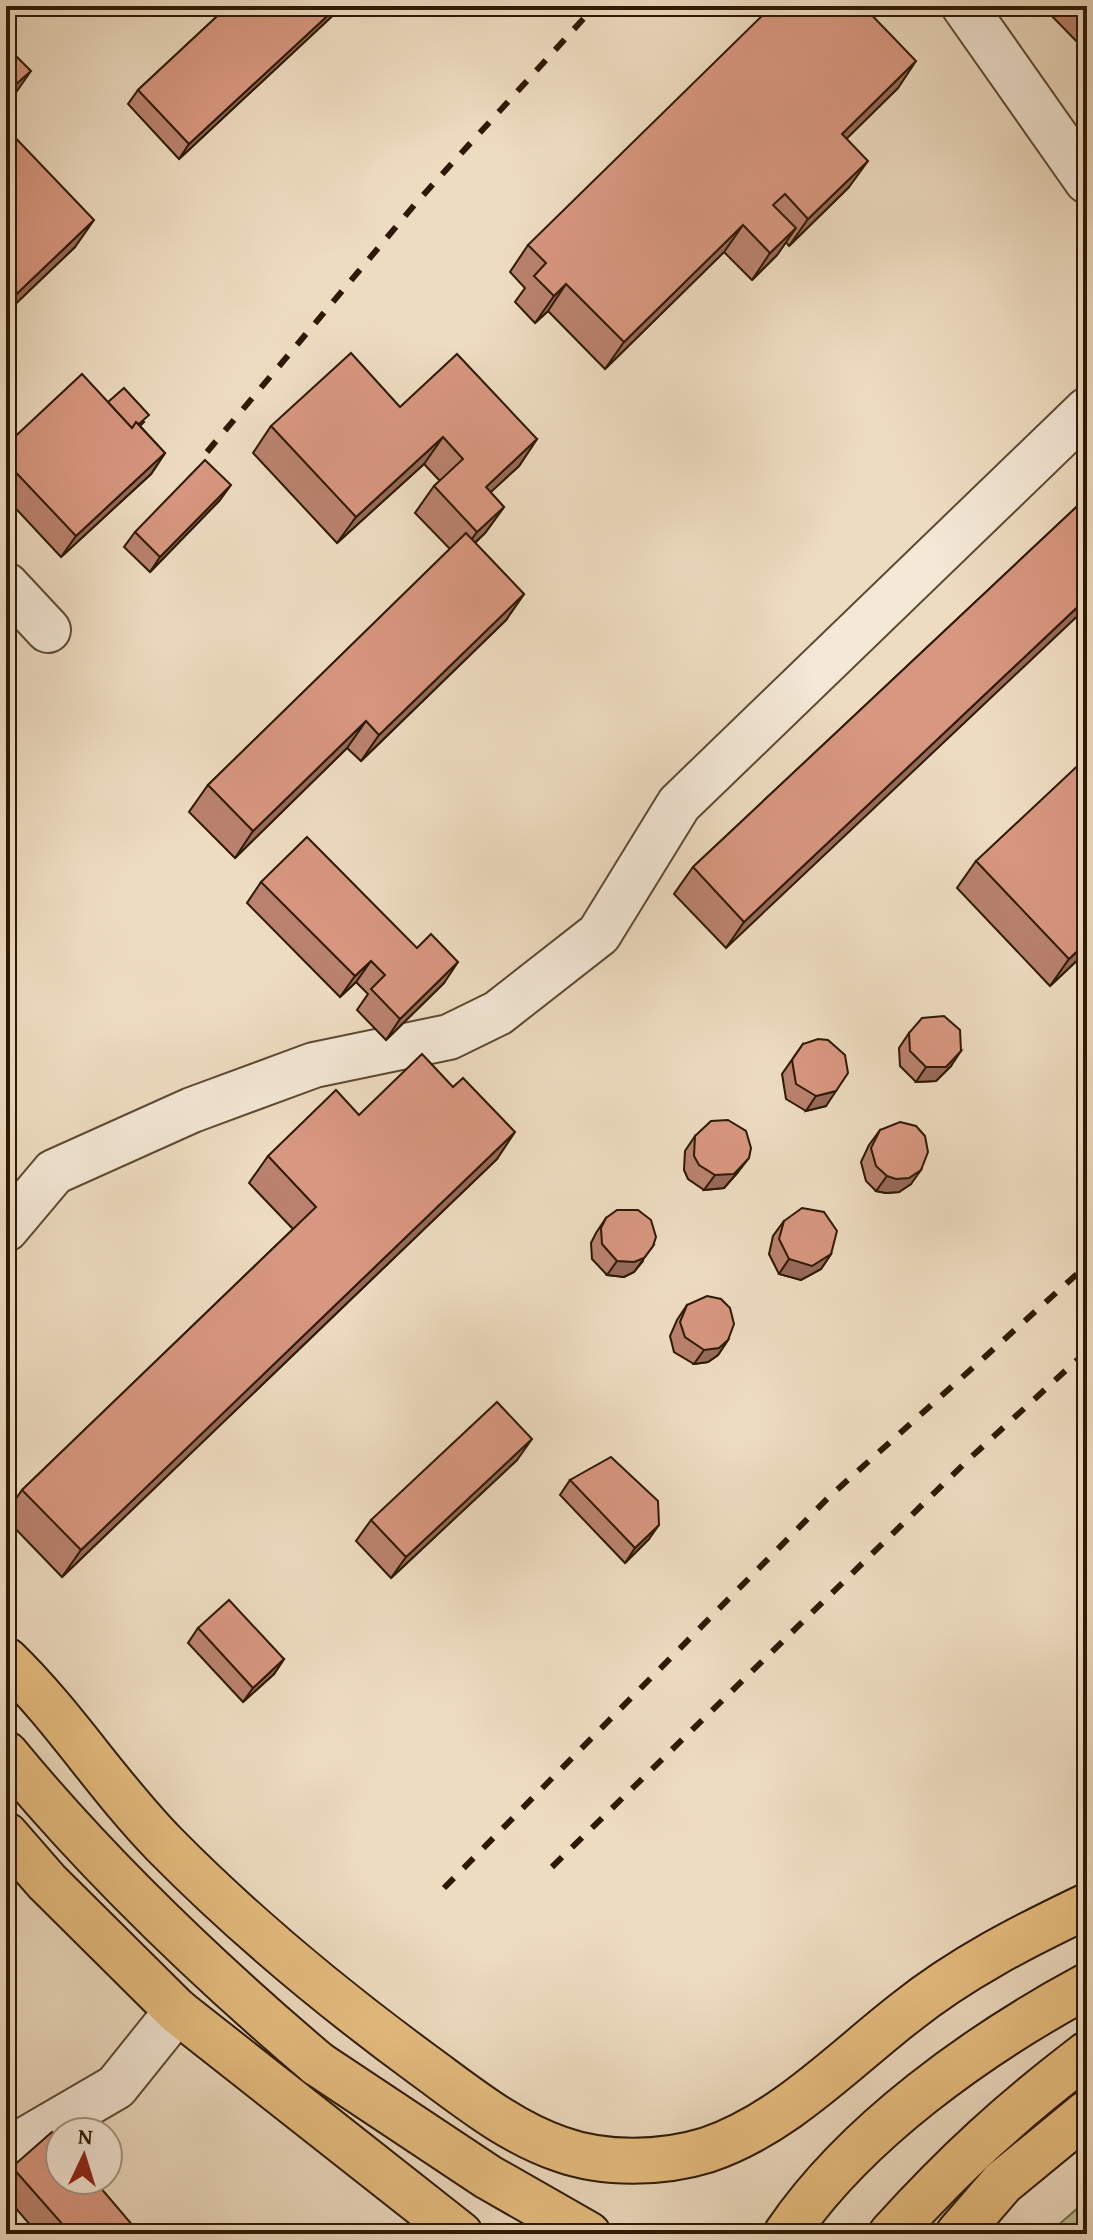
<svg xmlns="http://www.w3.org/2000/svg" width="1093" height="2240" font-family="'Gentium Book Plus',serif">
  <rect width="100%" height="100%" fill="#eedcc1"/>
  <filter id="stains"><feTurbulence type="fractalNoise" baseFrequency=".0025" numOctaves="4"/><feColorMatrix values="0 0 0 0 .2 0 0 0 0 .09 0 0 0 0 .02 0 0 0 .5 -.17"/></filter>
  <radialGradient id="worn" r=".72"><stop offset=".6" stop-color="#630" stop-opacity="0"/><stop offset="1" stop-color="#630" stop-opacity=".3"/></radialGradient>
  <path fill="#bac091" stroke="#746c4a" stroke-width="2" d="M1087 2200V2234H1048Z"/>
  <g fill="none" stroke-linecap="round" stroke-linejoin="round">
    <defs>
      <g id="minor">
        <path d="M964 6 1087 181"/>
        <path d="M6 585 48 630"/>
        <path d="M6 1229 54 1172 192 1110 314 1065 449 1037 498 1013 599 934 679 804 1087 410"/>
        <path d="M6 2151 116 2087 177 2011"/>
      </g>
      <path id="major" d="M6 1754C100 1868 205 1968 318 2064"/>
      <g id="highway">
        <path d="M6 1660C64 1716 108 1787 165 1845 244 1925 332 1998 422 2064 466 2096 508 2131 560 2149 604 2165 662 2164 707 2150 784 2124 844 2060 906 2012 961 1968 1024 1936 1087 1906"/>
        <path d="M6 1835 47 1882 177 2011 460 2234"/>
        <path d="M318 2064 488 2177 588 2234"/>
        <path d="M786 2234C855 2132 979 2044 1087 1986"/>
        <path d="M891 2234C955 2163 1011 2112 1087 2054"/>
        <path d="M958 2234 1002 2183 1087 2113"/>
      </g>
    </defs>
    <use href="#minor" stroke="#5d4a32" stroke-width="48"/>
    <use href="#major" stroke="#2d1903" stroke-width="48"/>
    <use href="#highway" stroke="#2d1903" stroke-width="48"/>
    <use href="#minor" stroke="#f4e8d7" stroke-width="44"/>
    <use href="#major" stroke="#e7be80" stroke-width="44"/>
    <use href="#highway" stroke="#e7be80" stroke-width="44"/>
    <g stroke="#2d1903" stroke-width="6" stroke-dasharray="14 14" stroke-linecap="butt">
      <path d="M207 452 416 203 595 6"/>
      <path d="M552 1867 969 1459 1087 1351"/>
      <path d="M444 1888 829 1497 1087 1265"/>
    </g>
  </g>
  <g fill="#ba826e" stroke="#2d1903" stroke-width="2">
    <path d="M228 6H343L179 159 128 104 138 90Z"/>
    <path d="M1042 6H1087V52Z"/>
    <path d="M898 88 846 138 849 187 789 246 786 242 777 255 752 280 724 252 605 369 548 311 535 323 515 302 525 288 510 272 528 245Z"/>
    <path d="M6 128 75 247 6 313Z"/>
    <path d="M108 402 144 422 140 426 165 453 151 474 61 557 6 498V445Z"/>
    <path d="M400 407 537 439 519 466 490 492 504 507 485 533 475 543 524 594 506 620 361 761 347 748 235 858 189 812 208 785 450 549 415 513 434 486 440 481 424 464 337 543 253 453 271 426Z"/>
    <path d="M1087 497 726 948 674 894 693 867Z"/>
    <path d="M220 500 150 572 124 547 135 532Z"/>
    <path d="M976 861 1087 951 1050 986 957 888Z"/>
    <path d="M261 882 444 983 386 1040 357 1010 368 994 356 982 340 997 247 903Z"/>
    <path d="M909 1033 951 1066 936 1081 916 1082 900 1066 899 1048Z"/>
    <path d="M803 1044 826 1106 806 1111 786 1099 782 1074Z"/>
    <path d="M359 1115 497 1159 62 1577 6 1519V1513L22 1490 293 1229 249 1183 268 1156Z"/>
    <path d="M880 1130 911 1184 899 1192 886 1193 876 1191 866 1181 861 1162 869 1145Z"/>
    <path d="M695 1136 738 1172 724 1188 704 1190 688 1179 684 1170 685 1151Z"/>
    <path d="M606 1218 643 1261 634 1272 624 1277 607 1275 592 1259 591 1243 596 1233Z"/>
    <path d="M784 1221 831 1254 821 1269 801 1280 779 1274 769 1254 773 1236Z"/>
    <path d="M687 1305 728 1340 718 1355 708 1362 694 1364 674 1352 670 1336 677 1320Z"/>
    <path d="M517 1460 391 1578 356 1541 371 1520Z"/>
    <path d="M570 1480 649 1539 625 1563 560 1495Z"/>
    <path d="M198 1628 284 1659 274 1674 243 1702 188 1643Z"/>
    <path d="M12 2167 140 2234H38L6 2197V2176Z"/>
  </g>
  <g fill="#976a5a" stroke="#2d1903" stroke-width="2">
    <path d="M338 6H343L179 159 189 144Z"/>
    <path d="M916 61 898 88 824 161 842 134Z"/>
    <path d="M31 71 12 98 6 103V93Z"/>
    <path d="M868 161 849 187 789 246 808 219Z"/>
    <path d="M94 220 75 247 6 313V304Z"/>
    <path d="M743 225 724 252 605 369 624 342Z"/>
    <path d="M796 228 777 255 752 280 770 253Z"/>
    <path d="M566 284 548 311 535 323 554 296Z"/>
    <path d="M443 437 424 464 337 543 356 517Z"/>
    <path d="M537 439 519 466 467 514 486 487Z"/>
    <path d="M165 453 151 474 61 557 76 536Z"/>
    <path d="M231 485 220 500 150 572 160 557Z"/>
    <path d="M504 507 485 533 458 558 477 532Z"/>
    <path d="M524 594 506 620 361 761 379 735Z"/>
    <path d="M1087 598V607L726 948 744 922Z"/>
    <path d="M366 721 347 748 235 858 253 831Z"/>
    <path d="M1087 942V951L1050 986 1069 959Z"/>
    <path d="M371 961 356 982 340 997 355 976Z"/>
    <path d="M458 962 444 983 386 1040 400 1019Z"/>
    <path d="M961 1051 951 1066 936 1081 916 1082 926 1067Z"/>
    <path d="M836 1091 826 1106 806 1111 816 1096Z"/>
    <path d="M515 1132 497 1159 62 1577 81 1550Z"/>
    <path d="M749 1158 738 1172 724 1188 704 1190 715 1175Z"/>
    <path d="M921 1170 911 1184 899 1192 886 1193 876 1191 887 1176Z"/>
    <path d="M653 1246 634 1272 624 1277 607 1275 617 1261Z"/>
    <path d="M831 1254 821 1269 801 1280 779 1274 789 1259Z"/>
    <path d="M728 1340 718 1355 708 1362 694 1364 704 1350Z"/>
    <path d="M532 1439 517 1460 391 1578 406 1557Z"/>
    <path d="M659 1525 649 1539 625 1563 635 1548Z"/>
    <path d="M284 1659 274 1674 243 1702 253 1688Z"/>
  </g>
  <g fill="#d89780" stroke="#2d1903" stroke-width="2">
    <path d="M228 6H338L189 144 138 90Z"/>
    <path d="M772 6H863L916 61 842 134 868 161 808 219 785 194 773 205 796 228 770 253 743 225 624 342 566 284 554 296 534 276 546 263 528 245Z"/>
    <path d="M6 46 31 71 6 93Z"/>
    <path d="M6 128 94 220 6 304V253L13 247 6 240Z"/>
    <path d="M351 353 400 407 457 354 537 439 486 487 504 507 477 532 434 486 463 459 443 437 356 517 271 426Z"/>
    <path d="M82 374 132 428 136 422 165 453 76 536 6 462V445Z"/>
    <path d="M124 388 149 415 139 424 136 422 132 428 108 402Z"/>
    <path d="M205 460 231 485 160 557 135 532Z"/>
    <path d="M1087 497V598L744 922 693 867Z"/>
    <path d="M466 533 524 594 379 735 366 721 253 831 208 785Z"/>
    <path d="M1087 757V942L1069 959 976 861Z"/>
    <path d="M307 837 417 948 431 934 458 962 400 1019 371 989 385 975 371 961 355 976 261 882Z"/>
    <path d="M944 1016 960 1030 961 1051 946 1067H926L910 1051 909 1033 922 1018Z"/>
    <path d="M818 1039 828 1040 845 1055 848 1073 836 1091 816 1096 796 1084 792 1060 803 1044Z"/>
    <path d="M422 1054 453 1087 463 1078 515 1132 81 1550 22 1490 316 1207 268 1156 336 1090 359 1115Z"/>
    <path d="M728 1120 746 1131 751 1148 749 1158 734 1174 715 1175 699 1165 694 1156 695 1136 711 1121Z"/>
    <path d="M900 1122 916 1126 925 1136 928 1152 921 1170 909 1178 896 1179 887 1176 876 1166 871 1148 880 1130Z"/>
    <path d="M802 1208 824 1212 837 1231 831 1254 812 1266 789 1259 779 1239 784 1221Z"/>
    <path d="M617 1210H638L651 1220 656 1237 653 1246 644 1258 634 1262 617 1261 602 1244 601 1228 606 1218Z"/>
    <path d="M707 1296 721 1299 730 1308 734 1324 728 1340 719 1348 704 1350 685 1337 680 1322 687 1305Z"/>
    <path d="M497 1402 532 1439 406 1557 371 1520Z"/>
    <path d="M611 1457 658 1501 659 1525 635 1548 570 1480Z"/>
    <path d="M229 1600 284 1659 253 1688 198 1628Z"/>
    <path d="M52 2132 60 2141V2180H94L140 2234H71L12 2167Z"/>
  </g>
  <rect width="1093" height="2240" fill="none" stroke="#eedcc1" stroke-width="32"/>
  <rect x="8" y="8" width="1077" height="2224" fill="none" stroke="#2d1903" stroke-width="4"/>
  <rect x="16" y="16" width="1061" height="2208" fill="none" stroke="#2d1903" stroke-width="2"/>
  <g transform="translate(84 2156) rotate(4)"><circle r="38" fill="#f4e8d7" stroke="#a49582" stroke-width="2"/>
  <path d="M0-6L14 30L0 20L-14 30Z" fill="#8f2418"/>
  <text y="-12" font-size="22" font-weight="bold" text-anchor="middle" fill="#2d1903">N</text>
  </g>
  <rect width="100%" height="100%" filter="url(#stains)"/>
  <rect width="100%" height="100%" fill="url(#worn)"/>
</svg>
